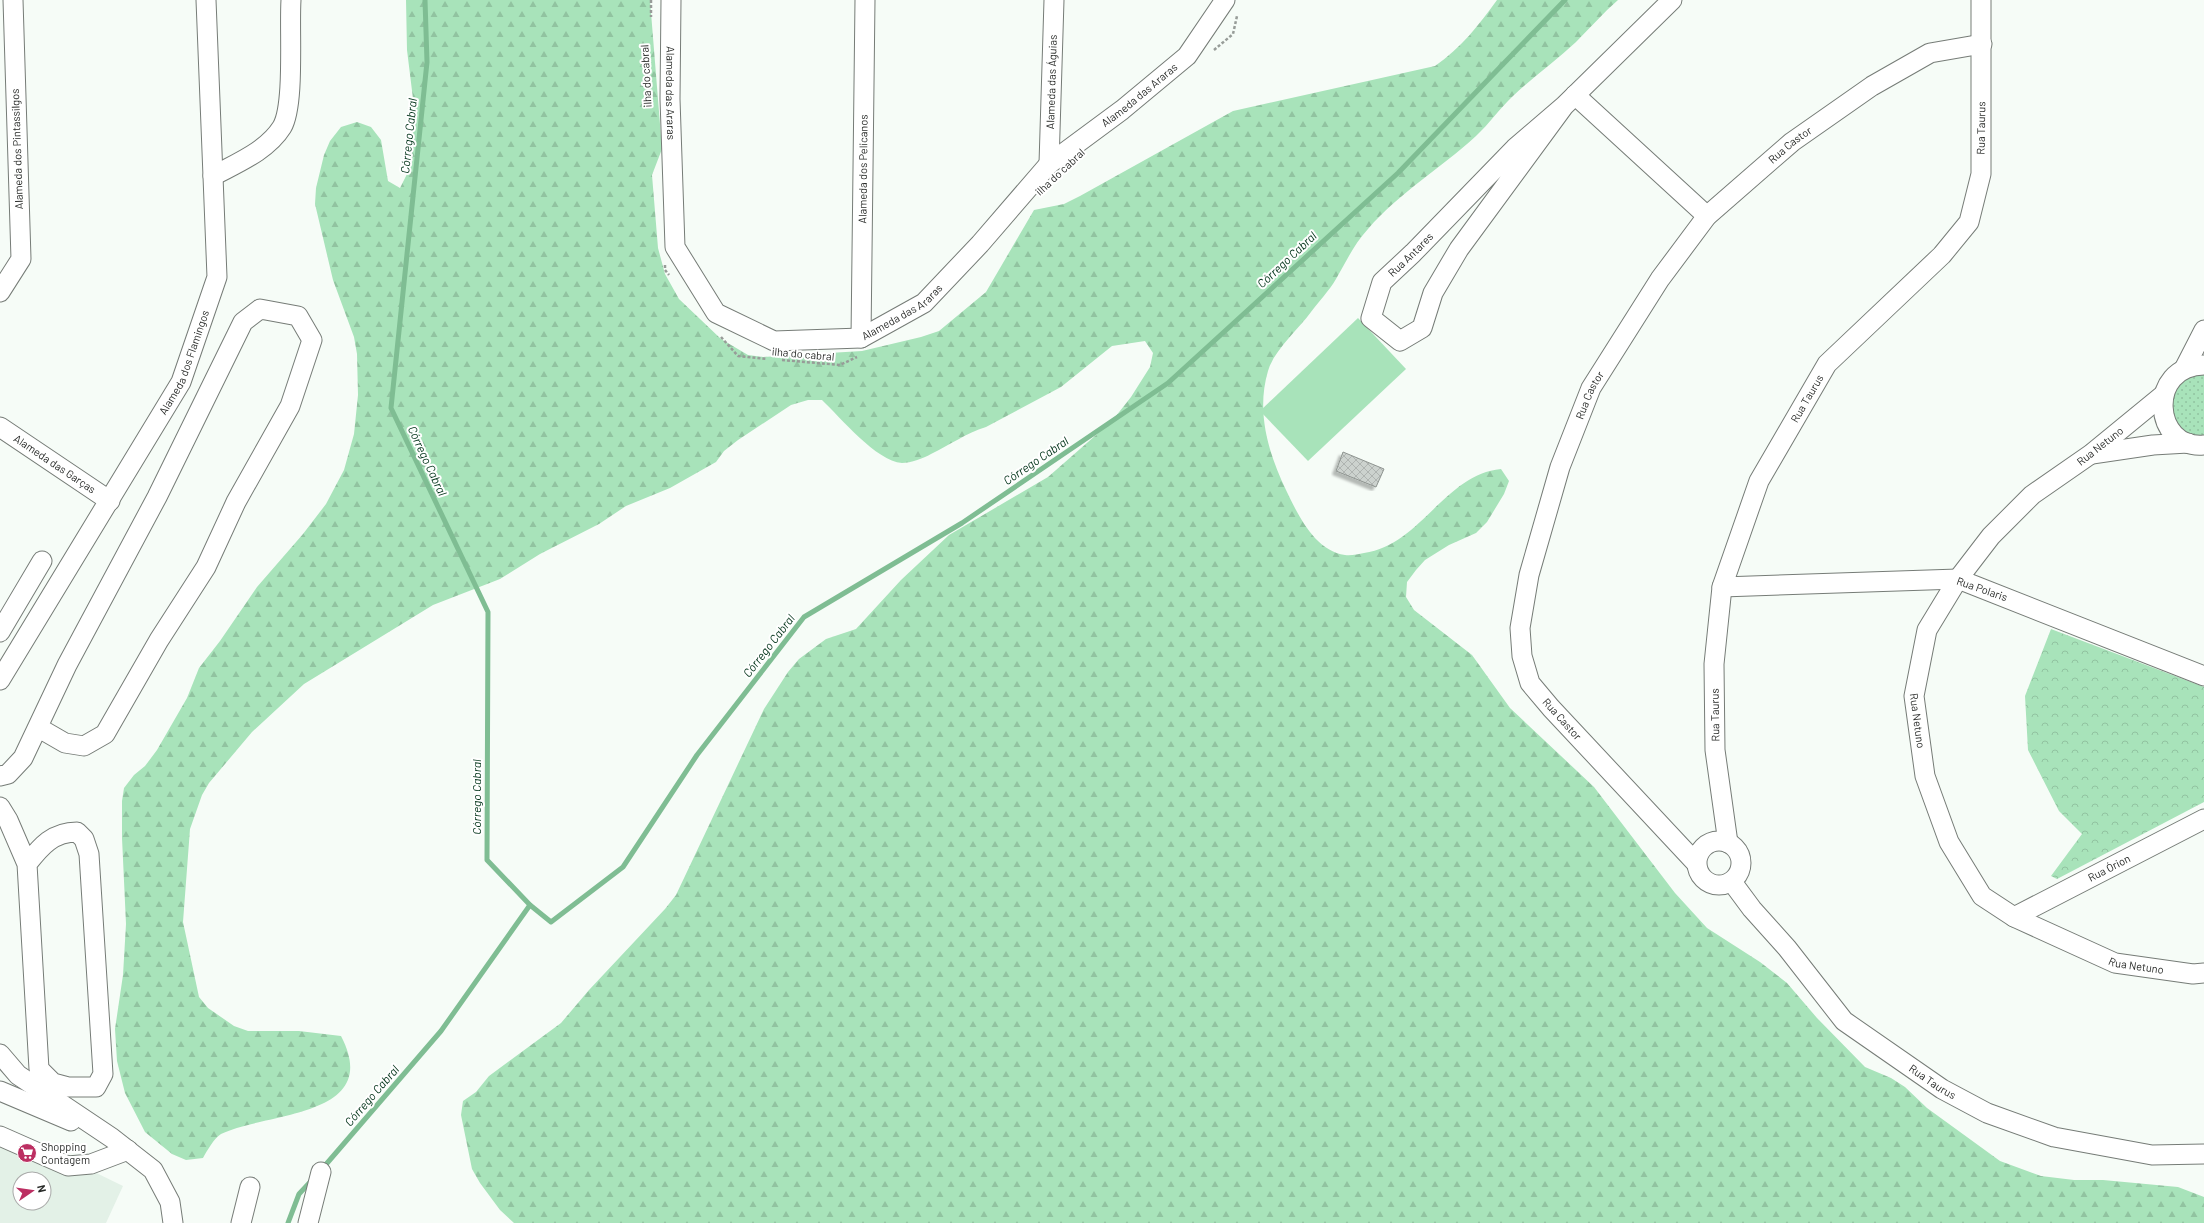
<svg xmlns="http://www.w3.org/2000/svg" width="2204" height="1223" font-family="Barlow,sans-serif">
  <defs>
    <pattern id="grass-dots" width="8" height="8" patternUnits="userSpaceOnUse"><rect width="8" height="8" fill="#a8e3ba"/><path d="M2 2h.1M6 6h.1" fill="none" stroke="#91c3a0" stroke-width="1.8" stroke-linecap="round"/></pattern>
    <pattern id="forest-firs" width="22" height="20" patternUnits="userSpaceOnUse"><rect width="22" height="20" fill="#a8e3ba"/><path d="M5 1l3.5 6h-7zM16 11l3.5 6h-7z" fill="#91c3a0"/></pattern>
    <pattern id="park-crowns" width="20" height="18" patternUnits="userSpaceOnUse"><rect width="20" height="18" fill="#a8e3ba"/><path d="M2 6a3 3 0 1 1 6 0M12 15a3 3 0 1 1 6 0" fill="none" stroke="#91c3a0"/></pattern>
    <pattern id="building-cross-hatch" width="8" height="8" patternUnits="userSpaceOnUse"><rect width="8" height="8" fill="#ccd2ce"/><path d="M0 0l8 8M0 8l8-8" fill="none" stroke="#afb4b1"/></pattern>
    <filter id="shadow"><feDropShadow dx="-3.5" dy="3.5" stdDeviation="1" flood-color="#0004"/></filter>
  </defs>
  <rect width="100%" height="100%" fill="#f6fcf7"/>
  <path fill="#e3f1e7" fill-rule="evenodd" d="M0 1126 123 1186 106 1223H0ZM20 1179H44V1203H20Z"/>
  <path fill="url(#grass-dots)" d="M2204 371V439L2194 438 2177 427 2169 398 2179 381Z"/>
  <path fill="url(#forest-firs)" d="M406 0H650L662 149 652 175 658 248 665 274 679 299 721 339 748 355 763 357 862 351 921 337 939 331 986 292 1034 210 1064 204 1080 196 1233 111 1435 66C1461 48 1479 25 1497 0H1618C1603 13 1590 28 1576 42 1556 61 1533 77 1513 96 1500 108 1489 124 1476 136 1441 168 1399 193 1368 229 1354 244 1346 262 1336 279 1329 291 1319 301 1311 312 1298 330 1274 350 1268 371 1256 412 1268 452 1286 490 1298 515 1315 551 1345 555 1351 556 1358 554 1364 553 1421 545 1445 474 1501 469L1509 481 1504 494 1487 522 1476 533 1449 545 1425 560 1416 570 1407 582 1406 597 1414 610 1472 655 1510 708 1594 787 1675 893 1707 928 1760 962 1787 983 1817 1018 1865 1067 1891 1078 1905 1087 1927 1108 2000 1161 2041 1176 2074 1180H2103L2178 1187 2204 1197V1223H514L500 1210 480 1183 472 1169 461 1115 463 1101 476 1092 489 1076 561 1023 589 990 665 909 676 895 764 709 788 672 799 659 826 639 856 629 901 580 949 535 1048 477 1112 421 1131 397 1150 367 1153 353 1145 341 1112 346 1061 387 986 427C966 433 950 445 931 454 925 458 910 463 902 463 876 461 841 418 822 400H808L791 405 738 440 724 451 716 462 670 488 626 506 599 524 540 554 500 579 433 605 304 684 252 732 209 783 202 795 190 829 183 922 199 997 208 1008 234 1026 248 1031H299L341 1036C384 1118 265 1112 221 1134 214 1138 207 1151 203 1158L186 1160 172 1154 145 1132 125 1093 117 1061 115 1029 123 975 126 924 122 838V801L124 788 134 775 145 766 157 750 187 698 199 668 220 641 257 587 303 534 326 504 344 470 354 434 358 395 357 354 354 337 333 280 315 204 316 188 324 155 330 141 341 127 357 122 371 127 381 140 388 181 400 188 407 174 412 151 414 107 407 50Z"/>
  <path fill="url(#park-crowns)" d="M2051 629 2204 687V802L2057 879 2051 876 2082 834 2059 811 2028 750 2025 696Z"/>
  <path fill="#a8e3ba" d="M1358 318 1406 369 1308 461 1260 411Z"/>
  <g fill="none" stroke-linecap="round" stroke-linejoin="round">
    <g stroke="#7fbd93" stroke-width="5">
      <path d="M425 0 427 62 391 408 488 612 487 860 530 905"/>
      <path d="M322 1169 441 1031 530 905 551 922 623 867 697 755 804 617 962 523 1168 383 1398 173 1565 0"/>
      <path d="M288 1223 299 1194 313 1179"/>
    </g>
  </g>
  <path fill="url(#building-cross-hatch)" stroke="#8e9490" filter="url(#shadow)" d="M1343 452 1384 469 1376 487 1336 471Z"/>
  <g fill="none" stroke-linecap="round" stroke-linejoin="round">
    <defs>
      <g id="minor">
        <path id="s1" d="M671 0 670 99 675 247 716 313 774 341 861 338 924 303 980 244 1049 164 1122 110 1187 56 1225 0"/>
        <path d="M1575 95 1707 216"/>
        <path id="s2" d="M1564 106 1459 249 1433 293 1422 328 1400 341 1371 318 1382 282 1413 253 1515 148 1564 106 1672 0"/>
        <path id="s3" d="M1049 164 1054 0"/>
        <path d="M213 176C237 163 267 151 282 127 295 105 289 29 291 0"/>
        <path d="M0 292 21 259 13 0"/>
        <path id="s4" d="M861 338 865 0"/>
        <path d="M2204 365C2146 366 2153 450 2204 445"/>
        <path d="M2184 369 2204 330"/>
        <path id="s5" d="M2163 395 2091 454 2032 495 1991 536 1958 579 1927 630 1914 696 1925 776 1949 842 1982 896 2014 917 2115 963 2193 974 2204 973"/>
        <path id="s6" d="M0 427 110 501"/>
        <path d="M2092 454 2153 445 2188 443"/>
        <path d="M1722 587 1958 579 2204 676"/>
        <path d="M0 632 42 561"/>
        <path id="s7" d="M0 680 181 382 217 277 206 0"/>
        <path d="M0 776 8 774 23 758 67 665 157 497 243 322 260 309 298 316 312 340 290 406 236 502 206 567 159 640 105 734 84 746 65 743 39 728"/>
        <path d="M0 807 8 820 27 864 39 1069 53 1083 68 1087H96L103 1074 89 854 84 839 77 832C53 832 41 846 27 864"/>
        <circle cx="1719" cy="863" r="22"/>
        <path id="s8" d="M1728 843 1715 750 1714 664 1722 587 1759 481 1827 364 1942 255 1969 222 1981 174V0"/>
        <path id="s9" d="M1696 863 1551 708 1530 683 1522 656 1520 628 1529 575 1560 467 1591 388 1660 279 1707 216 1792 142 1872 86 1930 53 1982 44"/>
        <path id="s10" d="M1732 882 1752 909 1787 948 1844 1021 1942 1089 1987 1113 2054 1137 2152 1155 2204 1154"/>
        <path id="s11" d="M2014 917 2204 819"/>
        <path d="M0 1054 18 1075 112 1138 153 1170 170 1202 173 1223"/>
        <path d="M0 1091 71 1121"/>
        <path d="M0 1136 68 1166 91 1164 128 1150"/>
        <path d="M241 1223 250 1187"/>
        <path d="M308 1223 321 1172"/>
      </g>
    </defs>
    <use href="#minor" stroke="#767c77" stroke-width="21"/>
    <g stroke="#979c98" stroke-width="2.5" stroke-dasharray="3 2" stroke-linecap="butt">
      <path d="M651 0V17"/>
      <path d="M1214 50 1233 34 1237 16"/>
      <path d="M665 265V270L669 275"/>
      <path d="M721 337 738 356 767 359"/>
      <path d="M782 360 840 365 857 357"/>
    </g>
    <use href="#minor" stroke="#fff" stroke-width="19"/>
  </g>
  <defs>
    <symbol id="supermarket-disc" viewBox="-11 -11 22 22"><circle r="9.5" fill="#bc2f62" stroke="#fff"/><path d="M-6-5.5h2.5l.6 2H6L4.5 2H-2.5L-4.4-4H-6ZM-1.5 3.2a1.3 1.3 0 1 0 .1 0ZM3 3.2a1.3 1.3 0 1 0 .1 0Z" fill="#fff"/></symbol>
  </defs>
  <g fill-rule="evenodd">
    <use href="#supermarket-disc" x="16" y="1142" width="22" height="22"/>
  </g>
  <g text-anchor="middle" stroke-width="4" stroke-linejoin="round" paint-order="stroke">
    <g font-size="11" fill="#292b29" stroke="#fff">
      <text transform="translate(646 76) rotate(-93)" y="4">ilha do cabral</text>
      <text dy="4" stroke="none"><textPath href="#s3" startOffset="82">Alameda das Águias</textPath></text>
      <text dy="4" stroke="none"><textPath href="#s1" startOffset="93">Alameda das Araras</textPath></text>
      <text dy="4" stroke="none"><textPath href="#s1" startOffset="849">Alameda das Araras</textPath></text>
      <text transform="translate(1981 128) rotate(-89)" y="4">Rua Taurus</text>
      <text dy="4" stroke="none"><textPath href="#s9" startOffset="869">Rua Castor</textPath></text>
      <text transform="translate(17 149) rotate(-92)" y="4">Alameda dos Pintassilgos</text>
      <text dy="4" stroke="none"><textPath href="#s4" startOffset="169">Alameda dos Pelicanos</textPath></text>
      <text transform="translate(1060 172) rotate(-43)" y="4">ilha do cabral</text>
      <text dy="4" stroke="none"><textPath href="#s2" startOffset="405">Rua Antares</textPath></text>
      <text dy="4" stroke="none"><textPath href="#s1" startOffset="525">Alameda das Araras</textPath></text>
      <text transform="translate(803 354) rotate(5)" y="4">ilha do cabral</text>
      <text dy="4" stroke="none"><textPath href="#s7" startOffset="368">Alameda dos Flamingos</textPath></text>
      <text dy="4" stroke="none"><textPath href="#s9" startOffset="545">Rua Castor</textPath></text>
      <text dy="4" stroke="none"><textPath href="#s8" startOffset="465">Rua Taurus</textPath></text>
      <text transform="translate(2100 446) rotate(-38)" y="4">Rua Netuno</text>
      <text dy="4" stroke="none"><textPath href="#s6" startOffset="66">Alameda das Garças</textPath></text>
      <text transform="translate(1982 589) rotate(19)" y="4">Rua Polaris</text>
      <text transform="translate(1715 715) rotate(-91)" y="4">Rua Taurus</text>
      <text transform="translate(1562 719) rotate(48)" y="4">Rua Castor</text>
      <text dy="4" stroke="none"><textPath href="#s5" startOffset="429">Rua Netuno</textPath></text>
      <text dy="4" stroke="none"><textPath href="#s11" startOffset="107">Rua Órion</textPath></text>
      <text dy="4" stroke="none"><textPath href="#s5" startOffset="789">Rua Netuno</textPath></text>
      <text dy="4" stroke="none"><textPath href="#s10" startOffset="286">Rua Taurus</textPath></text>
    </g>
    <g font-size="11" fill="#292b29" stroke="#fff" text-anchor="start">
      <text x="41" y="1151">Shopping<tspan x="41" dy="13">Contagem</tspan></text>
    </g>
    <g font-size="12" font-style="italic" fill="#003318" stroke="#fff">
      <text transform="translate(409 136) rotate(-84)" y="4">Córrego Cabral</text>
      <text transform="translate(1287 260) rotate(-43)" y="4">Córrego Cabral</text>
      <text transform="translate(427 461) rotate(65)" y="4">Córrego Cabral</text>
      <text transform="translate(1036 461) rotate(-34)" y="4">Córrego Cabral</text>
      <text transform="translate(769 646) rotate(-52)" y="4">Córrego Cabral</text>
      <text transform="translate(477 797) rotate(-90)" y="4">Córrego Cabral</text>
      <text transform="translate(372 1096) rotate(-49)" y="4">Córrego Cabral</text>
    </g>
  </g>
  <g transform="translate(32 1191) rotate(77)"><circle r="19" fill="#ffffff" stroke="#a9aaa9"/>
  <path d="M0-3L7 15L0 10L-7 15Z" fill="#bc2f62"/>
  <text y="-6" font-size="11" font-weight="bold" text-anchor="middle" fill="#292b29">N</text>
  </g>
</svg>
